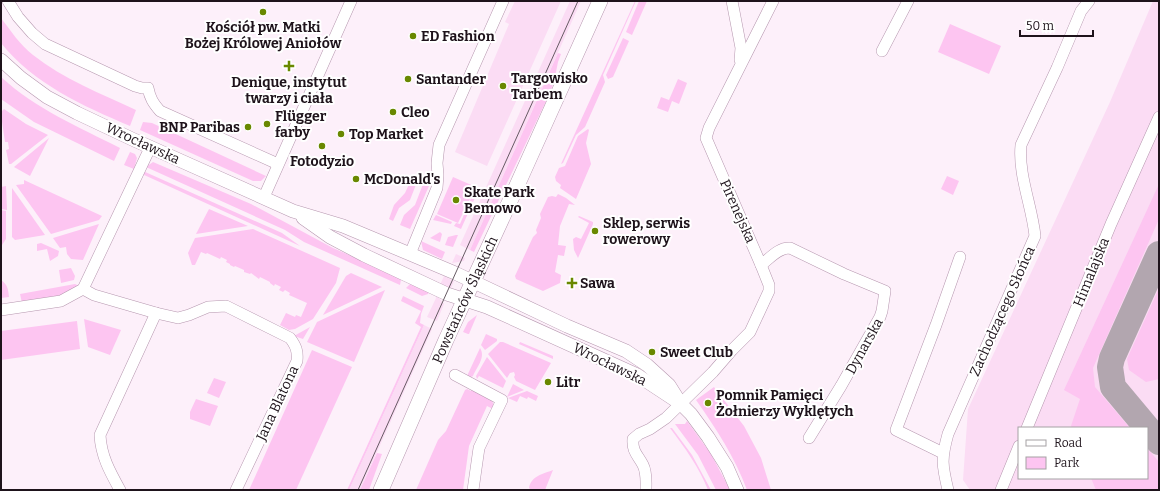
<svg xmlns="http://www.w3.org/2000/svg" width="1160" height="491" font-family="Bitter,serif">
  <rect width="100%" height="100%" fill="#fdf0fa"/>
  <g fill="#fbdcf4" fill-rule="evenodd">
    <path d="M515 1H561L487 166 455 152 509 24 505 22Z"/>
    <path d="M570 1H581L470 250 460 245Z"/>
    <path d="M1153 1H1159V490H970L963 480 968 409 1110 102ZM1019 428H1147V478H1019Z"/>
    <path d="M456 254 465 258 464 261 452 263Z"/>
    <path d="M444 276 454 281 451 289 440 285Z"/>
    <path d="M436 296 440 299 444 304 437 321 427 317 436 298Z"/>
    <path d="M424 325 432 329 360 490H349Z"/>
  </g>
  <g fill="#fdc5f1">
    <path d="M635 1H636L603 75 605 82 585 127 576 135 563 163 561 164Z"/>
    <path d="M639 1H647L632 35 626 32Z"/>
    <path d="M1 18C11 31 20 45 33 55 63 79 102 94 136 110L130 126C83 106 34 84 1 43Z"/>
    <path d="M950 24 1001 46 989 74 938 52Z"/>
    <path d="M623 38 629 41 613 77 608 79 606 75Z"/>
    <path d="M558 53 561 54 558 62 554 82 548 97 474 252 470 250Z"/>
    <path d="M1 77C36 109 79 127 120 148L114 161 34 122 1 99Z"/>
    <path d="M678 79 687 83 679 104 672 101 668 112 657 108 661 97 669 100Z"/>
    <path d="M4 109 26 124 48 135 11 164H9L6 150 9 149 8 142H5L1 115V112Z"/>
    <path d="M143 122 152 123 266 176 261 181H253L140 130Z"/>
    <path d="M588 129 589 130 586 143 591 164 576 199 560 188 561 185 556 181 555 177 559 168 565 166 578 136Z"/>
    <path d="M49 138 30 176 14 167Z"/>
    <path d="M130 152 135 154 137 158 134 169 124 165Z"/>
    <path d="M153 162 251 204 333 248 400 277 401 280 400 285 304 242 285 230 146 167Z"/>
    <path d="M143 171 282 233 300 246 142 174Z"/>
    <path d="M428 171 430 179 429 186 410 229 400 225 404 215 415 205Z"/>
    <path d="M947 176 959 181 953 195 941 189Z"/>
    <path d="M453 177 476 187 458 223 437 214Z"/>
    <path d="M24 180 102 216 99 220 51 234 16 185 24 184Z"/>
    <path d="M411 180 417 182 410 200 399 208 393 221 389 219 394 205 405 193Z"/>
    <path d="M1159 184V219L1093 368 1095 387 1130 428H1072L1071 426 1080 399 1064 390Z"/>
    <path d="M6 186 7 210 1 209V187Z"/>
    <path d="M12 188 45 235 15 240 12 237Z"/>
    <path d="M475 189 478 191 461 229 454 226 456 223 460 224Z"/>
    <path d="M558 194 566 198 575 205 569 204 560 226 558 245 566 246 564 256 558 255 555 272 561 275 560 283 543 291 516 279 515 276 533 237 537 233 536 230 541 218 540 214 548 197 552 196 556 197Z"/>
    <path d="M209 209 248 226 196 234Z"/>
    <path d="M1 210 6 211V239L2 245Z"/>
    <path d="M436 215 452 222 451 224 433 220Z"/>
    <path d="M579 216 593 222V224L578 258 574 250 573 239 576 237 581 239 589 223 578 217Z"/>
    <path d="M99 224 83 260 71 259 67 254 66 247 60 248 53 238Z"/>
    <path d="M253 229 340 268 336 283 313 319 295 329 289 330 280 325 286 313 295 317 296 315 301 317 307 303 289 295 290 293 285 290 283 292 279 290 281 287 275 284 274 286 270 283V282L260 277 259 279 251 273 250 274 244 272V270L235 266 234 267 230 265V264L226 262 227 260 221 257 220 259 207 253 206 254 201 252 195 265H192L188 253 195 238Z"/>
    <path d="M440 232 442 234 440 242 430 238Z"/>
    <path d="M456 235H458L453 247 445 245 448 237Z"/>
    <path d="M421 241 445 252 442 259 423 250Z"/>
    <path d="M41 243 59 251 58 256 50 261 47 249 37 251V244Z"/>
    <path d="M71 268 75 276 74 280 61 283 59 270Z"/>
    <path d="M351 273 382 287 323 315 346 276Z"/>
    <path d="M1 280C8 285 8 289 9 297L1 298Z"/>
    <path d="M75 284 79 286 61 296 22 303 20 294Z"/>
    <path d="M410 284 429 292 428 294 422 296 406 288Z"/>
    <path d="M1159 288V379L1146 382 1129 370 1127 359Z"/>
    <path d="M385 290 354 362 307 342 317 322Z"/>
    <path d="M403 296 424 306 421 314 420 323 424 325 349 490H347L421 327 415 323 421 311 401 301Z"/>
    <path d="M477 315 469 334H468L463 332 468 322Z"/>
    <path d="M84 319 121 330 110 355 88 347Z"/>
    <path d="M77 321 80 349 1 360V331Z"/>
    <path d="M310 327 303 339 294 336Z"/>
    <path d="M486 334 497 339V341L485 350 481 345Z"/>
    <path d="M500 342H503L551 363 535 390 516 381 514 377 515 375 514 372 510 373 507 378 488 354Z"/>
    <path d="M520 342 553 356V359L519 344Z"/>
    <path d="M480 348C486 357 477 367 473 376L471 377 467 376Z"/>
    <path d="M312 350 352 367 296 490H249Z"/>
    <path d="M487 357 506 381 503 388 479 376 477 379 476 376Z"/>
    <path d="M214 378 226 382 219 398 207 393Z"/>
    <path d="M513 384 524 390 507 397Z"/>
    <path d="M714 387 744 426 761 458 771 490H747C734 456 717 430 696 400Z"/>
    <path d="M467 389 471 391 472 389 491 399 493 403V409L487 406 469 446 463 490H416L438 440 446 431 465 390Z"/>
    <path d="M527 391 538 396 536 401 528 397 527 399 520 396 517 402 508 398Z"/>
    <path d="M196 399 218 406 210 426 190 419V412Z"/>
    <path d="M687 421 711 454 730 490H716L698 455 675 424H685Z"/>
    <path d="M670 428H672L692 455 711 490H708C699 467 685 448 670 428Z"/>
    <path d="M1147 448 1159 462V490H1096L1091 478H1147Z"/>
    <path d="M377 453 382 454 369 490H360Z"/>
    <path d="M553 470 545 490H531L529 488C531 476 543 474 553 470Z"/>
  </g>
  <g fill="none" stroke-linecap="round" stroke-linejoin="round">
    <path stroke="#b2a6af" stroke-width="26" d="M1159 254 1112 358 1110 367 1113 387 1159 442"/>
    <defs>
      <g id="minor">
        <path d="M8 1 18 17 32 33 45 44 135 86 142 88H148C150 98 153 103 160 111L278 164"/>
        <path d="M732 1 741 48 740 60"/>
        <path d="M882 51 908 1"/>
        <path d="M264 197 351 1"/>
        <path d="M410 254 437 188 438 175 437 163 439 145 503 1"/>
        <path d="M761 265C769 259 779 247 790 248L844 274 885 291 882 311 880 317 841 386 809 438"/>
        <path d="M83 289 94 295 156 313 100 435C101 456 110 472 120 490"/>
        <path d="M1 310 61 301 83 289 150 148"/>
        <path d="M156 313 178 318 189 315 208 307 226 306 290 338C296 346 298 351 297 361L236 490"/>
        <path d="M455 375 502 400 479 448 473 490"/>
        <path d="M1027 428 1111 224 1159 117"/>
        <path d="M943 453 896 430 936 325 960 257"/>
        <path d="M646 490C646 481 647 473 643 465 638 455 632 452 633 439L639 434 650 429 666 418 713 372 732 350 750 332 769 291V285L761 265 706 138 709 128 773 1"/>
        <path d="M948 490C942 465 941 459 948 434L1035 236C1032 206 1018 175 1021 145L1057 68 1081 11 1089 1"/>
        <path d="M1001 490 1019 446"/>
      </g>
      <g id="tertiary">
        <path d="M1 60 21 78 47 97 77 113 132 139 293 211 343 226 410 254 455 273 567 326 626 351 647 365 669 385 681 404"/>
        <path d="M303 218 330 237 364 255 447 294 487 307 637 375 681 404 691 414 708 437 727 467 737 490"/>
      </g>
      <g id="secondary">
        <path id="s1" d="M381 490 446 340 515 190 600 1"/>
      </g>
    </defs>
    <use href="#minor" stroke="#b697af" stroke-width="12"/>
    <use href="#tertiary" stroke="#b697af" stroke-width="14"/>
    <use href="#secondary" stroke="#b697af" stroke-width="16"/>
    <use href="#minor" stroke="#fff" stroke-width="11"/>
    <use href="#tertiary" stroke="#fff" stroke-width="13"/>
    <use href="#secondary" stroke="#fff" stroke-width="15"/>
    <path stroke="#675b64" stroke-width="1" d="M358 490 578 1"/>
  </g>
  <g fill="#698800" stroke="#fff" stroke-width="1.5">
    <circle cx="263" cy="12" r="4"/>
    <circle cx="413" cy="36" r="4"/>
    <path d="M287 60h4v4h4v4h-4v4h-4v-4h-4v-4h4z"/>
    <circle cx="408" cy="79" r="4"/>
    <circle cx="503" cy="86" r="4"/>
    <circle cx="393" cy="112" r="4"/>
    <circle cx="267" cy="124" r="4"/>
    <circle cx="248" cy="127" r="4"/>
    <circle cx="341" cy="134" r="4"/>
    <circle cx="322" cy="146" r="4"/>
    <circle cx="356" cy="179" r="4"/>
    <circle cx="456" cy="200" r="4"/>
    <circle cx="595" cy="231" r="4"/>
    <path d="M570 277h4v4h4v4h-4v4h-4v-4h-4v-4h4z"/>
    <circle cx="652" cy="352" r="4"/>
    <circle cx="548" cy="382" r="4"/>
    <circle cx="708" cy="403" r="4"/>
  </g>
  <g text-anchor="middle" stroke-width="4" stroke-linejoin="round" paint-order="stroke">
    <g font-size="14" font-weight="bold" fill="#1e131b" stroke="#fff" text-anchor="start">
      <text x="263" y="32" text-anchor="middle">Kościół pw. Matki<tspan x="263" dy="16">Bożej Królowej Aniołów</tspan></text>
      <text x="421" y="41">ED Fashion</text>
      <text x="511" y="83">Targowisko<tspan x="511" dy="16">Tarbem</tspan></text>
      <text x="416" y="84">Santander</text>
      <text x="289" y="87" text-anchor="middle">Denique, instytut<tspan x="289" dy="16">twarzy i ciała</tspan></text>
      <text x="401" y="117">Cleo</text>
      <text x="275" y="121">Flügger<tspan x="275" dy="16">farby</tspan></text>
      <text x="240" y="132" text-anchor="end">BNP Paribas</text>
      <text x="349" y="139">Top Market</text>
      <text x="322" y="166" text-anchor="middle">Fotodyzio</text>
      <text x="364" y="184">McDonald's</text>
      <text x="464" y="197">Skate Park<tspan x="464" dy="16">Bemowo</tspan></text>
      <text x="603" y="228">Sklep, serwis<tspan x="603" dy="16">rowerowy</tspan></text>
      <text x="580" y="288">Sawa</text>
      <text x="660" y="357">Sweet Club</text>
      <text x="556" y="387">Litr</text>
      <text x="716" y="400">Pomnik Pamięci<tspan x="716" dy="16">Żołnierzy Wyklętych</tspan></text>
    </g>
    <g font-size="14" fill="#1e131b" stroke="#fff">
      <text transform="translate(143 143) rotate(25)" y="5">Wrocławska</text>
      <text transform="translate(738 211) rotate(66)" y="5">Pirenejska</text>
      <text transform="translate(1091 272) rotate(-68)" y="5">Himalajska</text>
      <text dy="5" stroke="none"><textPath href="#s1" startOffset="208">Powstańców Śląskich</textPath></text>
      <text transform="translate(1002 311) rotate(-66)" y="5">Zachodzącego Słońca</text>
      <text transform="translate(864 346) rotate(-61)" y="5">Dynarska</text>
      <text transform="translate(610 364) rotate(26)" y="5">Wrocławska</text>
      <text transform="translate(277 403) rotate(-65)" y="5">Jana Blatona</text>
    </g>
  </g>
  <rect width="1160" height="491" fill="none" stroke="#1e131b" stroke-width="4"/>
  <rect x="1018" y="427" width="130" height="52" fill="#ffffff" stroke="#a5a1a4"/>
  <rect x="1026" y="440" width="20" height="6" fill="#ffffff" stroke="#a5a1a4"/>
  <text x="1054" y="447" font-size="12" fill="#1e131b">Road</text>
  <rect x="1026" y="457" width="20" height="12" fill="#fdc5f1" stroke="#a5a1a4"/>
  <text x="1054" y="467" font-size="12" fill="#1e131b">Park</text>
  <path d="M1020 30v6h73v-6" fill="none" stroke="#1e131b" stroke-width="2"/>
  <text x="1026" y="30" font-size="12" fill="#1e131b" stroke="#ffffff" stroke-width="3" paint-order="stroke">50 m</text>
</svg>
